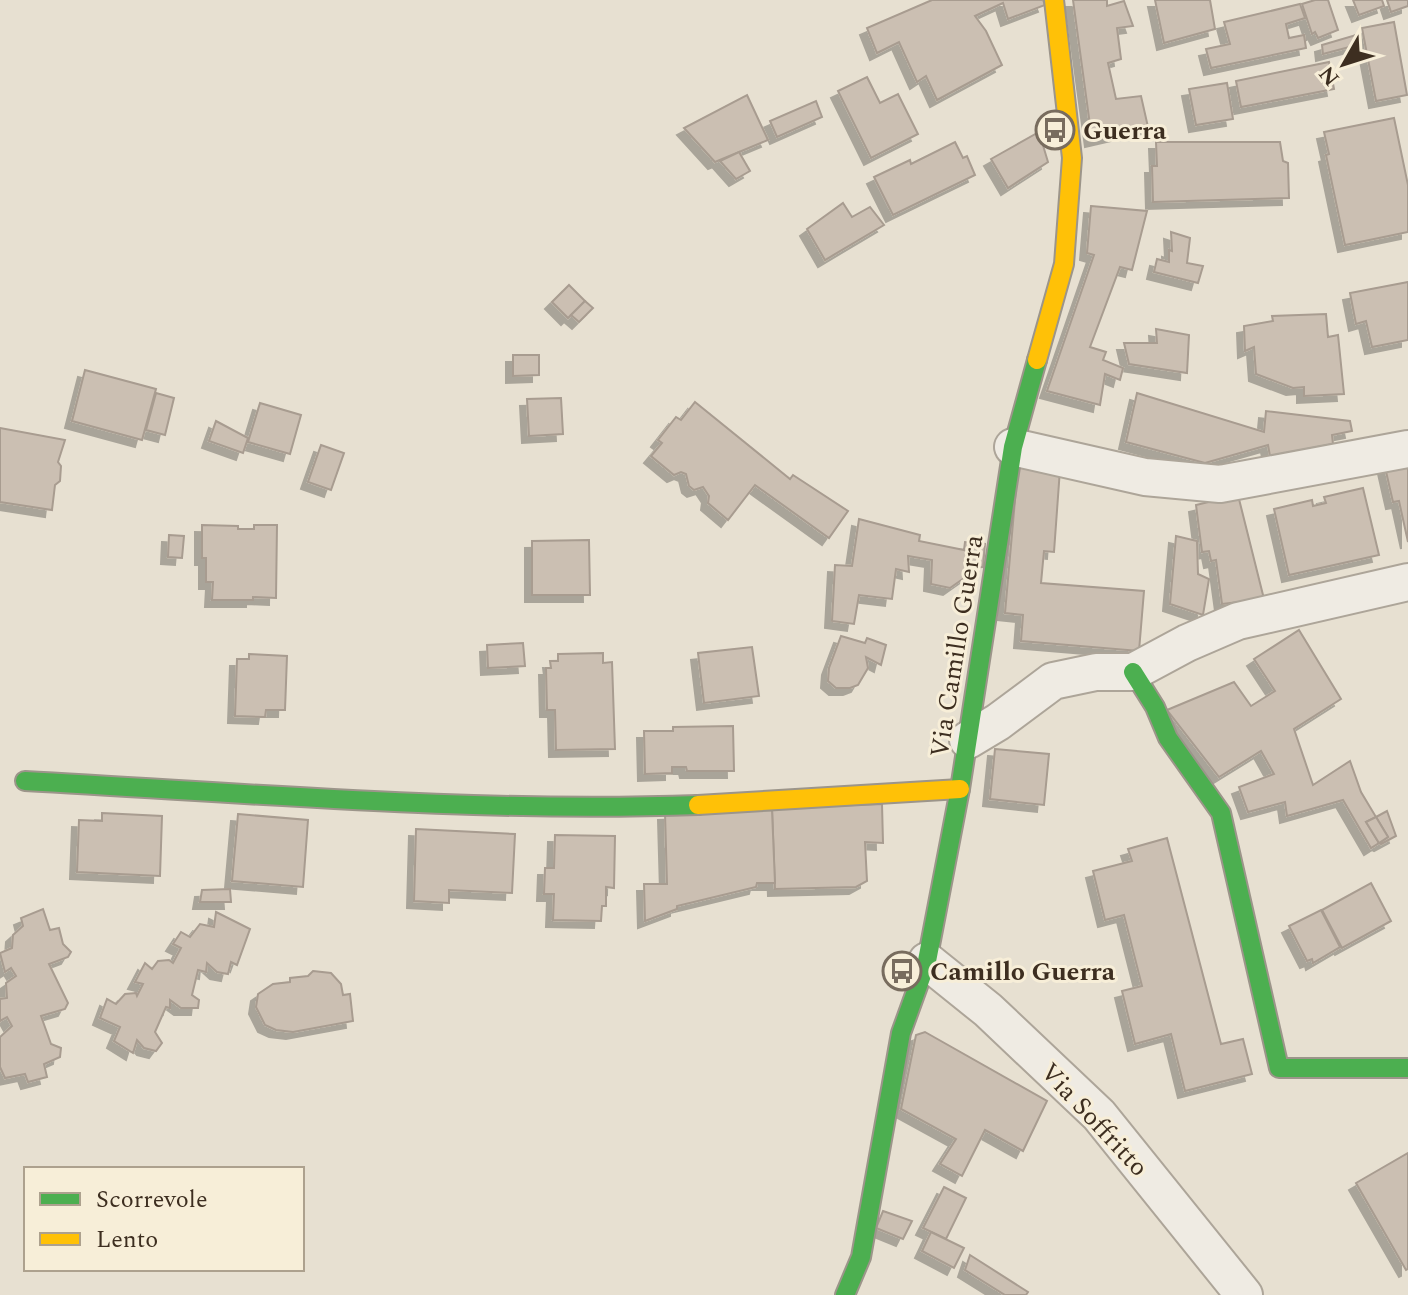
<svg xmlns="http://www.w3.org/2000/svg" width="1408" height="1295" font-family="Spectral,serif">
  <defs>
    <filter id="shadow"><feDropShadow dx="-7" dy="7" stdDeviation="0" flood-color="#0004"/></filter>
  </defs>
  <rect width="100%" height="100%" fill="#e7e0d1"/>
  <g fill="#cbbfb2" stroke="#a89c90" stroke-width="2" filter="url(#shadow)">
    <path d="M932 0H1043L1045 5 1008 19 1003 3 975 16 986 31 1002 65 937 100 926 76 917 82 899 42 877 53 867 28Z"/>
    <path d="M1073 0H1107V6L1124 1 1133 26 1117 28 1121 59 1108 63 1116 99 1141 96 1148 127 1092 140Z"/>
    <path d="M1155 0H1210L1215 29 1164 43Z"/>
    <path d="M1315 0H1328L1338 30 1318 38 1315 32 1312 34 1302 4Z"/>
    <path d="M1353 0H1382L1384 6 1359 15Z"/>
    <path d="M1387 0H1408V6L1391 12Z"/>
    <path d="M1300 4 1305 18 1286 24 1289 38 1304 35 1306 48 1211 68 1206 49 1230 44 1224 22Z"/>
    <path d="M1394 22 1407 95 1376 101 1362 28Z"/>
    <path d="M1356 35 1357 45 1323 54 1322 45Z"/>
    <path d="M1329 62 1334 89 1241 107 1236 81Z"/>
    <path d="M867 77 880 103 898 94 918 134 871 158 838 91Z"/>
    <path d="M1227 83 1233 119 1196 125 1189 89Z"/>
    <path d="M747 95 768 140 715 162 684 128Z"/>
    <path d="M816 101 822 117 777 137 770 121Z"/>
    <path d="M1394 118 1408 185V232L1345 245 1326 155 1329 154 1324 132Z"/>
    <path d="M1039 132 1048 162 1008 188 991 159Z"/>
    <path d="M955 142 963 158 967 156 975 175 893 215 874 177 910 160 911 164Z"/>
    <path d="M1156 142H1280L1283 161 1288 163 1289 198 1153 202 1152 166H1157Z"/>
    <path d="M739 152 750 171 736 179 720 161Z"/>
    <path d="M843 203 852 217 870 207 884 225 825 260 807 229Z"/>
    <path d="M1091 206 1147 211 1132 270 1120 267 1090 347 1106 352 1103 360 1123 368 1120 380 1105 374 1100 405 1047 391 1094 255 1087 253Z"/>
    <path d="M1171 232 1190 238 1187 263 1203 266 1198 283 1154 272 1157 259 1169 262V250L1172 251Z"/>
    <path d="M1408 282V340L1372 347 1366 321 1356 324 1350 293Z"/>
    <path d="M569 285 585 301 568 318 552 302Z"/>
    <path d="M585 301 593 308 579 322 571 315Z"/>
    <path d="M1326 314 1328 337 1338 335 1344 394 1304 396V387L1293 388 1256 374 1254 347 1245 351 1244 326 1273 321 1272 316Z"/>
    <path d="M1156 329 1189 335 1187 373 1129 364 1124 343H1157Z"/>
    <path d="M513 355H539V375L513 376Z"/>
    <path d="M85 370 156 389 142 440 72 421Z"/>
    <path d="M156 393 174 398 165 435 146 430Z"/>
    <path d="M1137 393 1264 432 1266 411 1350 421 1352 431 1332 435 1333 444 1270 456 1268 445 1205 463 1126 442Z"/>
    <path d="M561 398 563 434 529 436 527 399Z"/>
    <path d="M695 402 790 479 793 475 848 511 829 538 755 485 728 520 708 503 709 496 703 487 694 490 689 486 686 474 681 472 674 475 651 456 662 443 658 440 676 417 681 420Z"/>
    <path d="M260 403 301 415 290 454 248 442Z"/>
    <path d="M216 421 248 438 243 453 209 441Z"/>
    <path d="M0 428 65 440 58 462 61 466 60 481 55 485 52 510 0 502Z"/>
    <path d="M321 445 344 453 331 490 308 482Z"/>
    <path d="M1408 462V542L1399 501 1393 502 1385 467Z"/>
    <path d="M1018 466 1060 469 1054 552 1044 551 1041 583 1144 591 1139 651 1021 641 1023 615 1005 613Z"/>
    <path d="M1363 488 1379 555 1289 575 1274 509 1312 500 1313 506 1326 503 1324 497Z"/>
    <path d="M1238 495 1264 599 1222 604 1216 560 1211 561 1209 551 1202 552 1196 505Z"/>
    <path d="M859 519 920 535 919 541 964 550 965 542 985 544 983 567 969 568 967 576 950 588 931 584 932 560 908 556 909 572 896 569 892 599 859 595 854 624 832 621 835 565 852 566Z"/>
    <path d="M202 525 238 526V529H254V525H277L276 598 253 597V600H212L213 582H206V558H202Z"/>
    <path d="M169 535 184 536 182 558 168 557Z"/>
    <path d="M1176 536 1197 541 1198 574 1209 579 1203 615 1170 604Z"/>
    <path d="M589 540 590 595H532V541Z"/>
    <path d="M1299 630 1341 699 1294 729 1313 785 1350 761 1361 792 1376 817 1366 822 1379 843 1371 848 1343 800 1287 816 1285 802 1248 812 1239 787 1274 774 1261 751 1219 777 1167 710 1234 682 1251 706 1275 691 1254 659Z"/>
    <path d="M841 636 865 643 867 638 886 645 881 665 866 657 868 668 858 685 850 688H836L828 681 829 668Z"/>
    <path d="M523 643 525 666 488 668 487 645Z"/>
    <path d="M752 647 759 696 704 703 698 653Z"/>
    <path d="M603 653V663L612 662 615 749 556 750 555 710H547L546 668H551L550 661H558V654Z"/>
    <path d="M249 654 287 656 285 710H266L265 717 235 716 237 659H249Z"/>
    <path d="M733 726 734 771H687L686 767H672V773L645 774 644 731H673V727Z"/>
    <path d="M995 749 1049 754 1044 805 990 799Z"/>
    <path d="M882 804 883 843 865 842 867 881 856 887 775 889 772 808Z"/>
    <path d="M772 810 775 883H757L756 887 677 906V909L645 921 644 884H667L665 813Z"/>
    <path d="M1387 811 1396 836 1381 844 1379 843 1388 837 1376 817Z"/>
    <path d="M102 813 162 816 160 876 77 872 79 820 102 821Z"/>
    <path d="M238 814 308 820 303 887 232 881Z"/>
    <path d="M1376 817 1388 837 1379 843 1366 822Z"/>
    <path d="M416 829 515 834 512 893 449 890V903L414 901Z"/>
    <path d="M555 835 615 836 614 888 606 887V906H602L601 921 553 920 554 894H544L545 868H554Z"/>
    <path d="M1167 838 1221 1044 1243 1039 1252 1074 1185 1091 1171 1034 1135 1044 1122 991 1142 986 1124 915 1105 920 1093 871 1132 861 1128 849Z"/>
    <path d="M1371 883 1391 921 1342 948 1322 910Z"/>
    <path d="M230 889 231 902H200L202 890Z"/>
    <path d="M43 909 50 930 59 928 63 944 71 952 68 957 49 964 68 1003 65 1009 41 1016 51 1044 61 1048 60 1057 44 1064 47 1077 28 1082 25 1074 5 1078 0 1067V1037L12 1026 7 1017 0 1021V999L7 998 6 983 16 976 11 968 5 972 0 953 12 948 13 935 23 926 21 918Z"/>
    <path d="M1321 910 1340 947 1313 963 1312 959 1307 961 1289 926Z"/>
    <path d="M216 912 250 929 237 965 231 962 228 974 217 972 207 963 206 972 198 970 192 995 199 1000 198 1008H181L170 1000V1008L166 1007 155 1032 162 1043 156 1051 144 1048 137 1040 133 1053 114 1041 120 1027 100 1018 107 999 116 1004 125 994 136 993 137 996 143 984 135 982 145 963 152 969 158 961 169 960 173 963 181 948 173 944 181 932 190 937 200 924 214 927Z"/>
    <path d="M313 971 331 973 341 984 343 995 350 994 353 1021 293 1032 276 1030 265 1025 256 1007 258 994 273 984 290 982V978L308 976Z"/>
    <path d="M925 1032 1047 1101 1023 1151 985 1130 962 1176 940 1164 956 1139 901 1109 916 1035Z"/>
    <path d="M1408 1153V1269L1406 1270 1356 1183Z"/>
    <path d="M944 1187 966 1198 946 1239 923 1228Z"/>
    <path d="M883 1211 912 1221 903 1239 876 1228Z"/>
    <path d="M931 1232 964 1248 954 1268 922 1251Z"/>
    <path d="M970 1255 1028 1292 1026 1295H1005L965 1270Z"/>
  </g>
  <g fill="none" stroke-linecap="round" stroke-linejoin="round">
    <defs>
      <g id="street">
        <path d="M1013 447 1145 477 1220 484 1408 449"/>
        <path d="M968 740 998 722 1053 681 1096 672H1133L1187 643 1238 621 1408 582"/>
        <path d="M927 961 988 1010 1099 1115 1244 1295"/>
      </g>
      <g id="fast">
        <path d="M1133 672 1155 707 1168 738 1221 813 1279 1068H1408"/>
        <path d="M25 781C249 793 474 813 698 805"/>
        <path d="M845 1295 861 1257 901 1033 927 961 960 789 1013 447 1037 360"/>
      </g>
      <g id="slow">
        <path d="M1037 360 1064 264 1072 158 1054 0"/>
        <path d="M698 805 960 789"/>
      </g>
    </defs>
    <use href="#street" stroke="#ada599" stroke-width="40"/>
    <use href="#fast" stroke="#9c958a" stroke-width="22"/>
    <use href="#slow" stroke="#9c958a" stroke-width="22"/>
    <use href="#street" stroke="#efebe3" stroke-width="36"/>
    <use href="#fast" stroke="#4caf50" stroke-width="18"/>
    <use href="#slow" stroke="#ffc107" stroke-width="18"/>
  </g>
  <defs>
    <symbol id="bus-ring" viewBox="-11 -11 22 22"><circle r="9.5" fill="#f7eed8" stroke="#786c5e" stroke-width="1.5"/><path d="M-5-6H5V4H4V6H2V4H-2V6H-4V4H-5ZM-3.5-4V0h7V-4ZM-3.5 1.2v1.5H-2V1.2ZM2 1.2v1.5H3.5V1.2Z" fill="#786c5e"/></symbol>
  </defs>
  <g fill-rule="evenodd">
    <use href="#bus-ring" x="1033" y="108" width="44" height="44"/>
    <use href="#bus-ring" x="880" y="949" width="44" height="44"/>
  </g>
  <g text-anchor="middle" stroke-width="6" stroke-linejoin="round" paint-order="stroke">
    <g font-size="26" font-weight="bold" fill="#3d2e20" stroke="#f7eed8" text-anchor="start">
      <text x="1083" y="139">Guerra</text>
      <text x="930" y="980">Camillo Guerra</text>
    </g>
    <g font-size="26" fill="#3d2e20" stroke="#f7eed8">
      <text transform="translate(956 646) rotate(-81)" y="9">Via Camillo Guerra</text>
      <text transform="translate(1095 1119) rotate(47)" y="9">Via Soffritto</text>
    </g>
  </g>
  <rect x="24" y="1167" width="280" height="104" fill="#f7eed8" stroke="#ada18e" stroke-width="2"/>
  <rect x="40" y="1193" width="40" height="12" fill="#4caf50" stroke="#ada18e" stroke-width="2"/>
  <text x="96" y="1207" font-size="24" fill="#3d2e20">Scorrevole</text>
  <rect x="40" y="1233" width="40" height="12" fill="#ffc107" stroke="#ada18e" stroke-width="2"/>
  <text x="96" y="1247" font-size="24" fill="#3d2e20">Lento</text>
  <g transform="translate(1344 64) rotate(231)" stroke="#f7eed8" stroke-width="6" paint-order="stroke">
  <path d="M0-6L14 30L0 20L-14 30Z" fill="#3d2e20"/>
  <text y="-12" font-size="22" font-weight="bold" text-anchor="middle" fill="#3d2e20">N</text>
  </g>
</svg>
